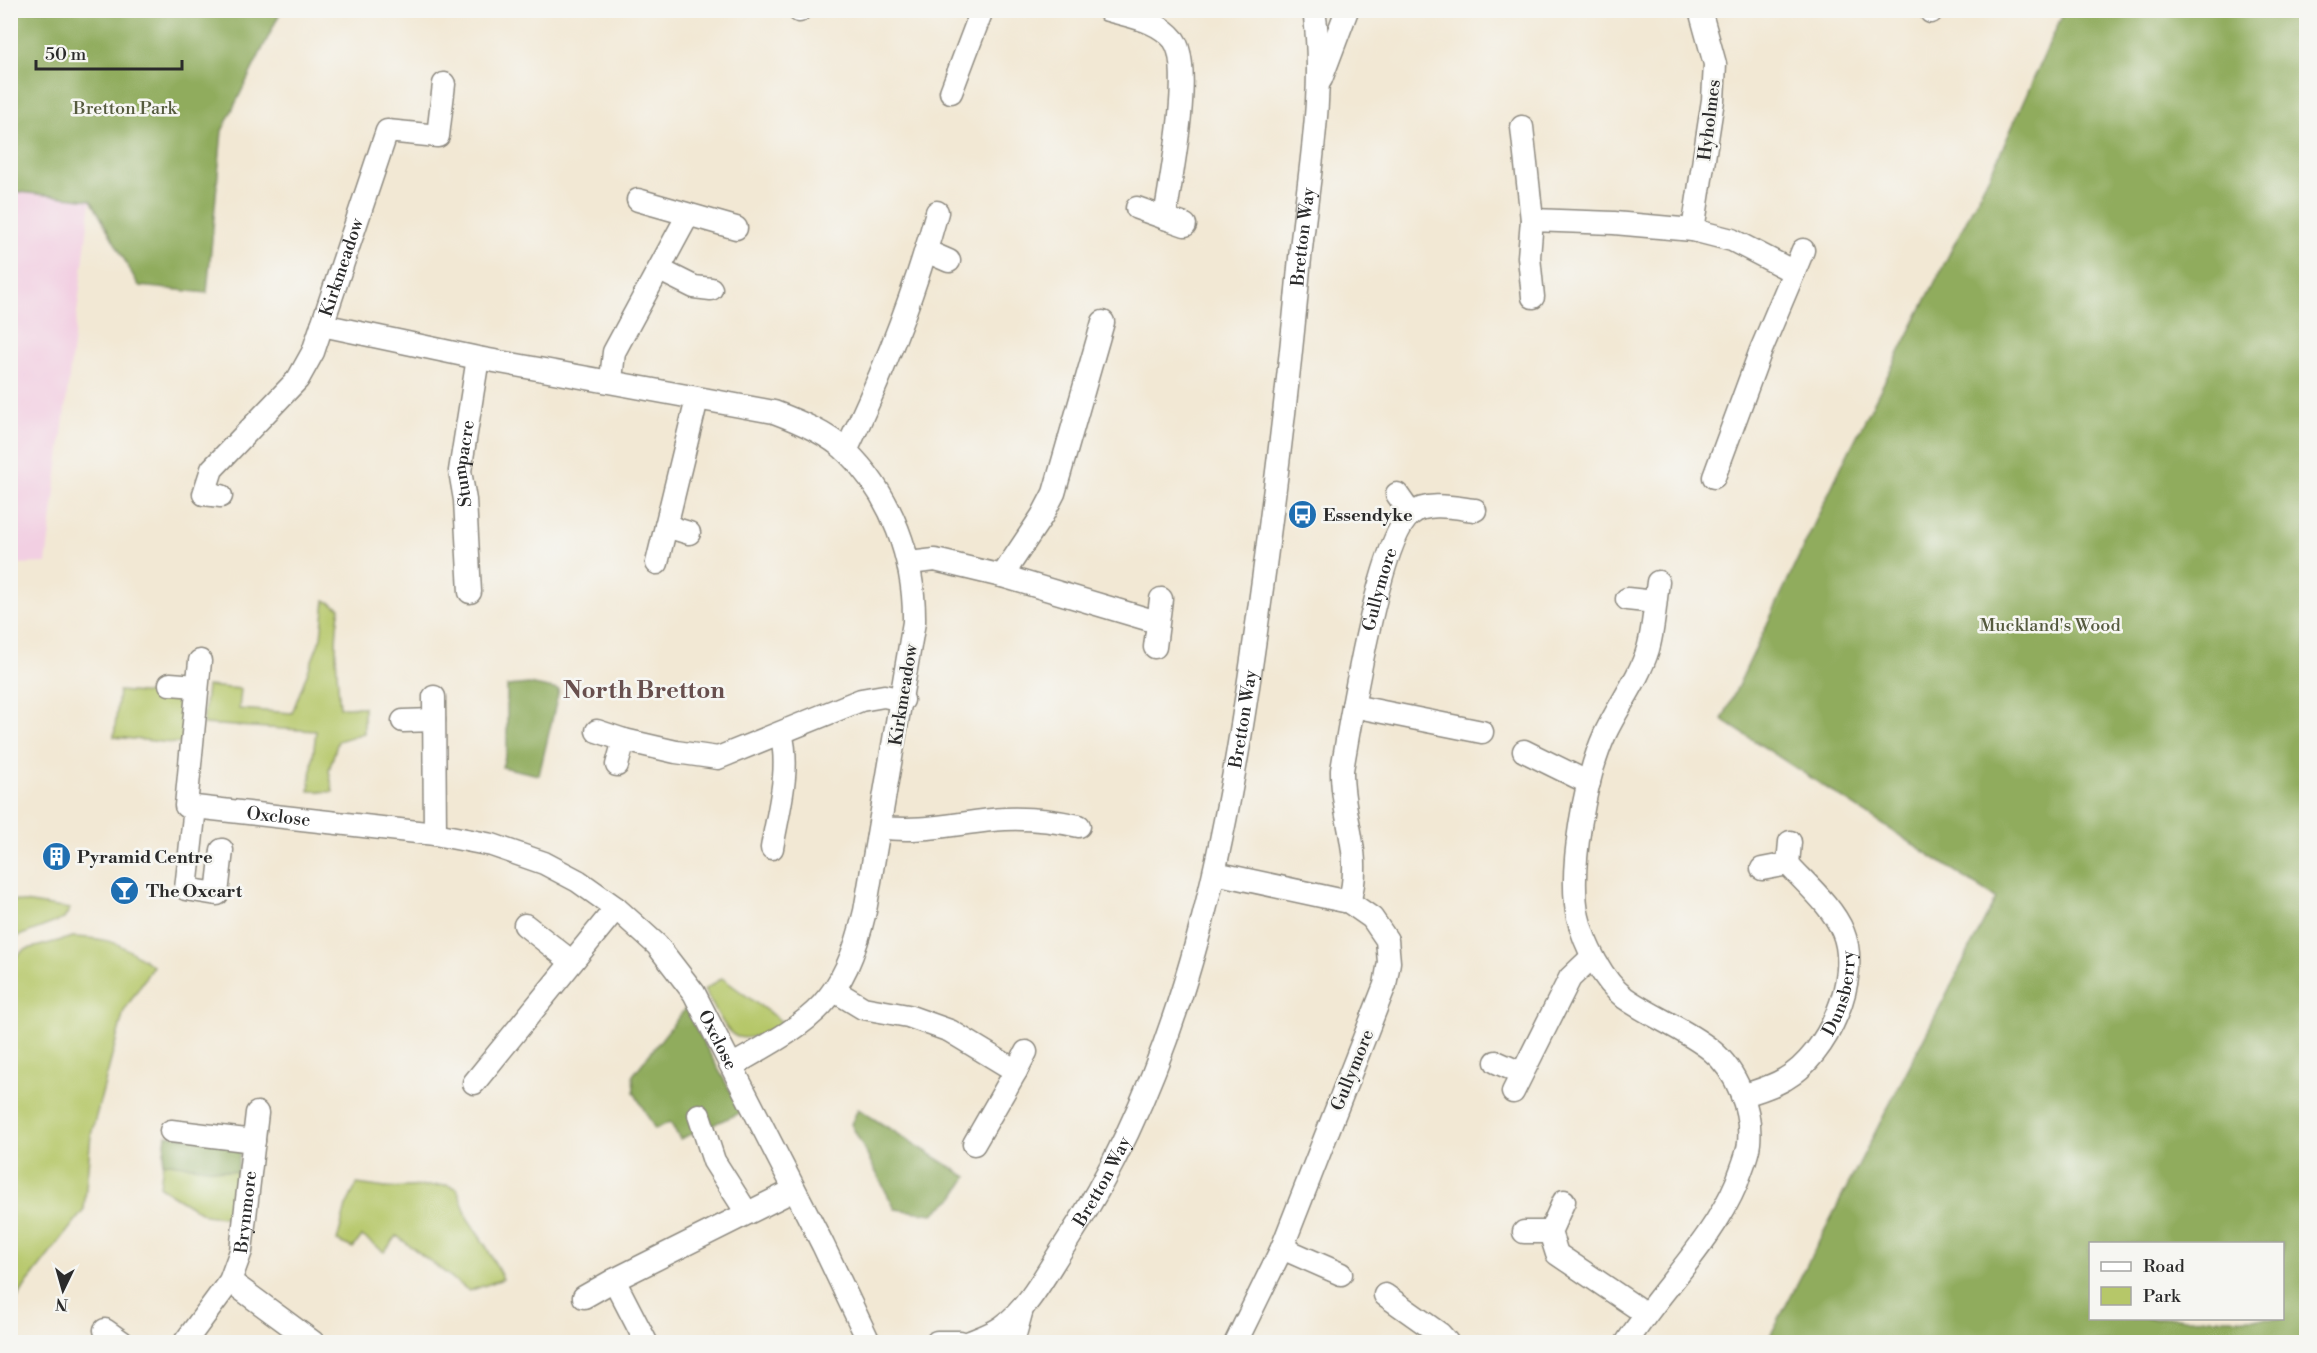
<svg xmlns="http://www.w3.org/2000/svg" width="2317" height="1353" font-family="'Libre Bodoni',serif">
  <rect width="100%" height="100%" fill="#f6f6f2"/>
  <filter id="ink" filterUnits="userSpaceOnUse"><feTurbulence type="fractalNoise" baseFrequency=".0167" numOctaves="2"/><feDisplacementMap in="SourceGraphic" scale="12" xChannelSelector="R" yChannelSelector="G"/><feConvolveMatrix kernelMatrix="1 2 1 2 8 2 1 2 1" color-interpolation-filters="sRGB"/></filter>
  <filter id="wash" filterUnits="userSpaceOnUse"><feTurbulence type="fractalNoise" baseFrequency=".008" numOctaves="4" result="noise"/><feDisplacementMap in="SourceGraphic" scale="24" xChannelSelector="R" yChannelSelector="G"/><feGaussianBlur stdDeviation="1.35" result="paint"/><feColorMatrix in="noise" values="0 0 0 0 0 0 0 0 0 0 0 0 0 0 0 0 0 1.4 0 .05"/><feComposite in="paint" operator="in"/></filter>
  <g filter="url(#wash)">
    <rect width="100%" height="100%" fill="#f2e8d4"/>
    <path fill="#f2cfe2" d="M11 191 91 200 46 563 11 564Z"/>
    <g fill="#b6c769" stroke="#70794a" stroke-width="1.5">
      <path d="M325 600 340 608C333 641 337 673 340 707H364V733L338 741 329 770 333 792 309 791 316 731 203 724 207 686 241 689 239 709 292 713 321 637Z"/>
      <path d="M119 691 189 697 183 744 114 737Z"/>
      <path d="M10 900H11L70 909 64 919 11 939Z"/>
      <path d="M73 937C113 938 121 944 153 966L124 1011 91 1135 84 1210 27 1283 11 1309V961L24 950Z"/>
      <path d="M722 978 785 1024C728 1051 733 1038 704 990Z"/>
      <path d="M163 1162 237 1172 233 1218 205 1215 160 1187Z"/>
      <path d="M357 1184 386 1188 447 1185 457 1188 468 1219 487 1248 503 1279 469 1291 397 1236 384 1252 362 1236 353 1248 337 1241 346 1206Z"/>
    </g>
    <g fill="#90ac5d" stroke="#5e6c44" stroke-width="1.5" fill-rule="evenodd">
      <path d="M11 10 281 11 222 131 207 293 139 286 91 200 11 191Z"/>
      <path d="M2064 11H2306V1342H1767L1996 898 1722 720 1840 469 1999 156ZM2090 1244H2282V1318H2090Z"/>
      <path d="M529 684 559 690 539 775 502 767 507 750V686Z"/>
      <path d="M685 1009 742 1112 680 1139 670 1122 655 1129 634 1092 633 1075Z"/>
      <path d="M858 1109 967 1177 954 1197 933 1214 895 1209 851 1124Z"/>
      <path d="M166 1135 241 1144 237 1172 163 1162Z"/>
    </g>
  </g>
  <g filter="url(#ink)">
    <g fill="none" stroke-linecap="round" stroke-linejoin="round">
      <defs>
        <g id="minor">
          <path d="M1108 10C1131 17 1158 20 1174 40 1194 68 1170 181 1165 218L1137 208"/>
          <path d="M1700 10 1715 64 1713 100 1693 230 1732 240 1794 272 1803 250"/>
          <path d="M799 11V10"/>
          <path d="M1931 12 1932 10"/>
          <path d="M1321 79 1347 10"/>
          <path d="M951 92 982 10"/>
          <path d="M1522 127 1532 220"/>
          <path d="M638 200 736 228"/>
          <path d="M1165 218 1185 225"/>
          <path d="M926 251 949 261"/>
          <path d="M660 270 694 287 711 289"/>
          <path d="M1533 297 1529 257 1532 220 1614 223 1693 230"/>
          <path d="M322 325 478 358 774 412C798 421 827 433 846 451 892 495 915 560 914 622L865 911C843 1005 812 1020 733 1065"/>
          <path d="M611 380 614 352 688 215"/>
          <path d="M846 451C882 376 915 292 937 212"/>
          <path d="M1714 477 1761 350 1794 272"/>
          <path d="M1397 494 1411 514"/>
          <path id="s1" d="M221 496 204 494 212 469 298 379 313 352 387 131 438 136 444 84"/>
          <path d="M666 526 689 533"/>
          <path d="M657 563 697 399"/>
          <path d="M909 563 935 560 1002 576 1157 622"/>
          <path d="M1002 576 1042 516 1054 493 1103 322"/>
          <path id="s2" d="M470 592 465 500 460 471 478 358"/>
          <path d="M1627 599 1655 602"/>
          <path d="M1155 647 1161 599"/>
          <path d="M200 661 186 806 195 807 186 889 217 894 222 850"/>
          <path d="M170 684 197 686"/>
          <path d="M434 697 435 834"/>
          <path d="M1353 706 1482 732"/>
          <path d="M403 721 434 720"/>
          <path d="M597 731 624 740"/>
          <path d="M1524 751 1589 783"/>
          <path d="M617 765 624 740 676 752 718 758 861 700 884 696 903 700"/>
          <path id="s3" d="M195 807 435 834 492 845 544 863 578 881 616 908 657 945 694 993 823 1245 869 1342"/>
          <path d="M880 827C921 834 964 821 1005 819 1030 818 1056 821 1079 826"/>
          <path d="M772 848C778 811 791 770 781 733"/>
          <path d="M1762 869 1788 864 1790 842"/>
          <path d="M1215 873 1349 902 1372 918 1387 940 1389 962 1385 985 1282 1248 1236 1342"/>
          <path id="s4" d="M1349 902C1364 854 1341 817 1342 770 1350 723 1379 539 1411 514 1427 501 1457 508 1475 510"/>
          <path d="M525 925 572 962"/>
          <path d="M835 991 863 1008 908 1016 950 1031 1016 1071 1026 1052"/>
          <path d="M1496 1062 1521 1073"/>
          <path d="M474 1083 616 908"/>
          <path d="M1513 1092 1570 978 1592 957"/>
          <path id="s5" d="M1742 1096C1756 1091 1772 1087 1785 1079 1827 1056 1862 978 1843 932 1833 907 1806 884 1788 864"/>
          <path d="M699 1115 714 1161 747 1213"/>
          <path d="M171 1131 254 1141"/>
          <path d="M974 1144 1016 1071"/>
          <path d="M1524 1232H1550L1564 1201"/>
          <path d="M1550 1232 1557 1254 1646 1314"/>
          <path d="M1282 1248 1341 1274"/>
          <path d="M614 1280 646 1342"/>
          <path d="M230 1281 313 1342"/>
          <path d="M1385 1295 1440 1334 1447 1342"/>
          <path d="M584 1297 614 1280 794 1190"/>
          <path d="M105 1330 122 1342"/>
          <path id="s6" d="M185 1342 230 1281 241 1251 257 1113"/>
          <path d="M937 1342H960"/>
          <path id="s7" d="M970 1342C980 1338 992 1334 1002 1327 1030 1307 1047 1271 1066 1243 1190 1055 1229 829 1259 610 1274 500 1288 390 1298 279 1305 193 1327 96 1314 10"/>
          <path d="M1013 1342 1022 1309"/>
          <path d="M1627 1342C1662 1288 1712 1242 1737 1182 1741 1170 1748 1155 1749 1143 1752 1110 1737 1071 1711 1050 1685 1029 1652 1017 1625 998 1603 981 1584 944 1578 917 1568 870 1585 778 1605 734 1618 706 1639 679 1648 649 1654 628 1655 603 1658 582"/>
        </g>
      </defs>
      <use href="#minor" stroke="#8e8a80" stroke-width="25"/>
      <use href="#minor" stroke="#fff" stroke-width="22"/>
    </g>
  </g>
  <defs>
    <symbol id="bus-disc" viewBox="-11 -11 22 22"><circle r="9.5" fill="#1f6fb2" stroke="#f6f6f2"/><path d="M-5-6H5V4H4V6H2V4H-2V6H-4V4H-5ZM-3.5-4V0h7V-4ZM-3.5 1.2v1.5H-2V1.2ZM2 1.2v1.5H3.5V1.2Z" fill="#fff"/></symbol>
    <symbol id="building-disc" viewBox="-11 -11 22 22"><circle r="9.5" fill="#1f6fb2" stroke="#f6f6f2"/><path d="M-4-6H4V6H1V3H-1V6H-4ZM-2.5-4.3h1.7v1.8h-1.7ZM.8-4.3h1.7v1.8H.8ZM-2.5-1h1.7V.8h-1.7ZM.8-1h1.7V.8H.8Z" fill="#fff"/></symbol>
    <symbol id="bar-disc" viewBox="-11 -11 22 22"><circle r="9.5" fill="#1f6fb2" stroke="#f6f6f2"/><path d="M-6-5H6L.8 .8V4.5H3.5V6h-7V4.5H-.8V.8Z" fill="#fff"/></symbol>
  </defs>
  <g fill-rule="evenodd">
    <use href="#bus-disc" x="1286" y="498" width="33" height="33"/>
    <use href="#building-disc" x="40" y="840" width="33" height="33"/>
    <use href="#bar-disc" x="108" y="874" width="33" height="33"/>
  </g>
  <g text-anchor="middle" stroke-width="5" stroke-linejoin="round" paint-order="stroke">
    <g font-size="18" fill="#555a3e" stroke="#f6f6f2">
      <text x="125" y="114">Bretton Park</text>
      <text x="2050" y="631">Muckland's Wood</text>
    </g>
    <g font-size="18" fill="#2b2b2b" stroke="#f6f6f2">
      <text transform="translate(1709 120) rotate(-83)" y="6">Hyholmes</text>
      <text dy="6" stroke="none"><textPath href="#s7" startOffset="1185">Bretton Way</textPath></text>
      <text dy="6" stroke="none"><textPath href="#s1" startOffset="288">Kirkmeadow</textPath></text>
      <text dy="6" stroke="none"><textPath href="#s2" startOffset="129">Stumpacre</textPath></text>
      <text dy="6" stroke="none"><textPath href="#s4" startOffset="318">Gullymore</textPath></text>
      <text transform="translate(903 695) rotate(-81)" y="6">Kirkmeadow</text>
      <text dy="6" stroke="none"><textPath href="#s7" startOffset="699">Bretton Way</textPath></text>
      <text dy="6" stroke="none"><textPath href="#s3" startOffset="84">Oxclose</textPath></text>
      <text dy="6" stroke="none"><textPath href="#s5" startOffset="152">Dunsberry</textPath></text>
      <text dy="6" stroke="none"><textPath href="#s3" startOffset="608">Oxclose</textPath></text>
      <text transform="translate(1352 1070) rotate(-68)" y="6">Gullymore</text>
      <text dy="6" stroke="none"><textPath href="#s7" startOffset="213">Bretton Way</textPath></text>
      <text dy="6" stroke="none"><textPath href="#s6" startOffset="147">Brynmore</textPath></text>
    </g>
    <g font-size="18" font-weight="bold" fill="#2b2b2b" stroke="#f6f6f2" text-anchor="start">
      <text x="1323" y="521">Essendyke</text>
      <text x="77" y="863">Pyramid Centre</text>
      <text x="146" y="897">The Oxcart</text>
    </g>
    <g font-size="24" font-weight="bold" fill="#684f4e" stroke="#f6f6f2">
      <text x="644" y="698">North Bretton</text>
    </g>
  </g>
  <rect width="2317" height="1353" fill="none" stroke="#f6f6f2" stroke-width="36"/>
  <rect x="2089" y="1242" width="195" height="78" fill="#f6f6f2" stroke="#a5a5a2" stroke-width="1.5"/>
  <rect x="2101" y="1262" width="30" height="9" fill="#ffffff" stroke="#a5a5a2" stroke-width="1.5"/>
  <text x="2143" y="1272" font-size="18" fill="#2b2b2b">Road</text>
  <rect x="2101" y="1287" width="30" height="18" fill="#b6c769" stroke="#a5a5a2" stroke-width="1.5"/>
  <text x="2143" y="1302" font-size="18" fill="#2b2b2b">Park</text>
  <g transform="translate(63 1290) rotate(185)" stroke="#f6f6f2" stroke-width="4.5" paint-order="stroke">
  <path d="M0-4.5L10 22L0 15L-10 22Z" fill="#2b2b2b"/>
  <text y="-9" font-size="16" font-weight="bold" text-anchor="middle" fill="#2b2b2b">N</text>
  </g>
  <path d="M36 60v9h146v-9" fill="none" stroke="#2b2b2b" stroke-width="3"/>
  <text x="45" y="60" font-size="18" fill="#2b2b2b" stroke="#f6f6f2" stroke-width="4.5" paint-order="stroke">50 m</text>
</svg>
